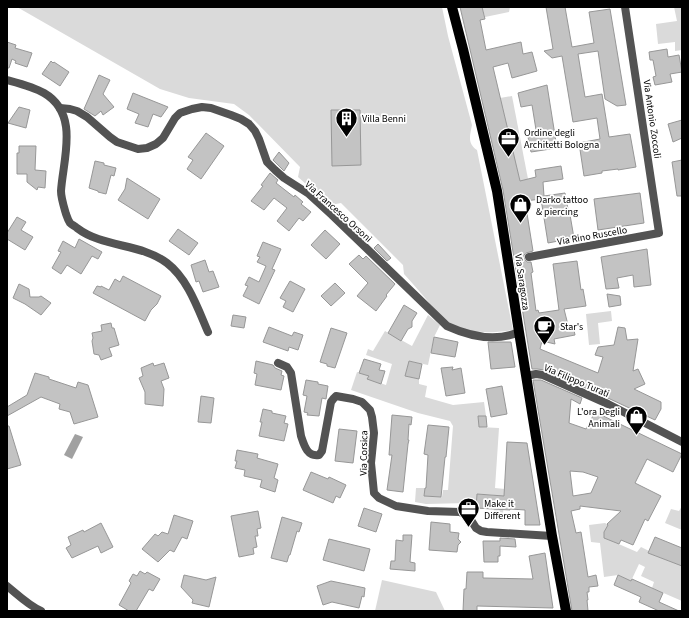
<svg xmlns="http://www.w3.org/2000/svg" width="689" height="618" font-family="'Source Sans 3',sans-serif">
  <rect width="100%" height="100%" fill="#fff"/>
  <g fill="#dadada">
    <path d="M17 7H442L448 36 472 125C470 136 467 143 477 150L513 330C493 333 472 334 454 326 445 322 438 312 431 305 422 294 413 284 404 274L403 265 341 203 330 205 298 177 300 167 249 115 234 104 189 98 160 89Z"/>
    <path d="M482 7H510L509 12 485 17Z"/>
    <path d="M674 7H682V50L675 51V42L658 44 656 24 677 21Z"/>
    <path d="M512 96 528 179 520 181 500 98Z"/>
    <path d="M611 311 612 321 598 323 600 344 589 345 586 314Z"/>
    <path d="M428 315 440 325 434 337 428 365 409 361 405 376 419 379V384L427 386 425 397 453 405 484 402 486 416 478 417 479 427 499 428 495 488 505 489 503 514 494 512V495L477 494 476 508 472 507 468 503 426 504 415 502 416 488H425L424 496 442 497 443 490H448L453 426 450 421 418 413 351 390 357 372 369 376 368 379 386 385 392 364 366 355 368 349 373 351 385 331 412 346Z"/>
    <path d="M682 506V530L665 523 671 509 679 511Z"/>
    <path d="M605 523 610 526 604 532 605 538 637 552 641 547 649 551 648 553 682 566V601L652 588 654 582 641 576 645 567 639 564 631 581 618 575 604 577 600 543 591 542 589 525Z"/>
    <path d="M382 580 436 592 445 611H375Z"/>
  </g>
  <path fill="#a1a1a1" d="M75 434 83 437 72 459 64 455Z"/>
  <g fill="#c3c3c3" stroke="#979797" fill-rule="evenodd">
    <path d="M460 7H482L485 19 480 20 486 50 521 42 523 54 532 52 537 71 512 78 508 63 493 67 520 181 536 177 535 170 561 166 563 179 543 182 544 196 565 193 568 209H569L574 238 548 243 541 199 525 201 533 251 526 253 524 255V258L525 260 527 262H531L533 272 531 273 536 311 538 310 539 313 559 310 553 264 577 261 581 290 583 289 586 306 564 309 568 325H573L575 335 554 339 555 344 542 341 540 349 598 373 603 357 595 355 598 347 614 345 618 327 625 328 627 340 638 339 633 371 638 369 645 384 634 389 661 402V409L655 420 610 399 545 370 537 369H532L503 190Z"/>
    <path d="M546 7H565L572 47 594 43 589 12 610 9 626 105 617 106 605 99 598 51 578 54 585 97 602 94 609 137 630 134 636 167 618 170V169L602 171V173L584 176 579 143 600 139 597 118 573 122 562 56 552 58 544 51 553 49Z"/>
    <path d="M7 42 16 45 15 48 32 53 27 67 15 63 16 61 12 59 9 68H7Z"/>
    <path d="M667 49 668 57 679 55 682 72 670 74 672 82 655 85 653 77 656 76 653 60H650L649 52Z"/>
    <path d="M51 61 53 63 54 62 69 72 60 86 42 74Z"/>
    <path d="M99 75 110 80 103 94 114 107 103 115 101 111 95 116 84 109Z"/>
    <path d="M547 85 557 148 531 152 528 137 537 136 532 105 521 107 518 93Z"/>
    <path d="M133 93 168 107 161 117 153 114 148 127 135 123 139 114 127 109Z"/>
    <path d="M19 107 30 110 26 128 8 123Z"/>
    <path d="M331 110H360L361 165 332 166Z"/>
    <path d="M682 120V138L673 142 668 124Z"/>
    <path d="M206 133 224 146 201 179 187 169 193 160 188 157Z"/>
    <path d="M19 146H36L35 170 46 171 45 188 38 187 37 190 27 182V174H17V153H19Z"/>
    <path d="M279 152 289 163 284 171 273 160Z"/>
    <path d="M682 160V196H677L672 162Z"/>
    <path d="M95 161 104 163V165L116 168 114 176 111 175 106 194 98 192V191L89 188Z"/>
    <path d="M270 173 278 180 276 183 294 197 295 195 303 202 301 204 311 212 303 221 299 218 289 231 277 221 287 208 274 198 264 210 251 201 263 186 261 185Z"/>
    <path d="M127 178 160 199 148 219 118 200 125 189Z"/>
    <path d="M640 193 644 223 598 230 594 199Z"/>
    <path d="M17 217 26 222 21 230 33 237 25 250 7 239V233Z"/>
    <path d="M178 229 198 243 189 255 169 241Z"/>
    <path d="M325 230 340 244 326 259 311 245Z"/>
    <path d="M79 239 102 252 98 259 92 256 81 274 67 265 61 274 52 268 61 252 58 251 63 241 75 248Z"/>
    <path d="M263 242 281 249 272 269 275 270 259 304 243 296 248 286 245 285 249 277 259 282 266 266 257 262 260 257 257 256Z"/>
    <path d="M378 244 391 258 387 261 374 248Z"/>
    <path d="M647 249 651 285 634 287 633 275 617 278 619 288 606 289 601 257Z"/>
    <path d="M359 255 363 259 366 256 395 284 386 295 387 296 376 311 357 296 368 283 349 264Z"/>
    <path d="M205 260 209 272 213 271 219 287 203 292 199 281 196 282 191 265Z"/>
    <path d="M123 276 161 296 157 304 151 310 145 321 93 293 97 286 101 287V286L109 290 115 279 120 282Z"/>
    <path d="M290 281 305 289 293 312 283 307 286 301 280 298Z"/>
    <path d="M335 283 345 293 331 306 321 296Z"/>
    <path d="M19 284 29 289 30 297H39L41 296 51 303 41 315 25 304 13 298Z"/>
    <path d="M607 294 620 296 621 305 609 307Z"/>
    <path d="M404 305 417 313 412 321V327L408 329 401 341 388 333Z"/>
    <path d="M233 315 246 317 244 328 231 326Z"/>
    <path d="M111 323 112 328H114L119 345 109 348 112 356 101 360 99 355 94 354 92 341 93 338 92 333 102 331 101 325Z"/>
    <path d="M269 327 292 336 294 332 303 335 298 350 289 347 288 351 263 342Z"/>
    <path d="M331 328 347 333 335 368 327 366V364L320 362Z"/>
    <path d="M434 337 458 342 455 357 431 353Z"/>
    <path d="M488 342H511L515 367 491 369Z"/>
    <path d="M364 359 381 364 379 370 385 371 381 384 367 379 369 376 359 373Z"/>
    <path d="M256 361 273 365 275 368 282 371 281 375 284 376 281 390 255 385 257 374 254 373Z"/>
    <path d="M409 361 422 364 419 379 405 376Z"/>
    <path d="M153 363 154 366 164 363 169 378 161 381 164 389 163 406 145 404V392L139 378 143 376 141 368Z"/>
    <path d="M453 367 452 370 461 368 465 393 446 396 441 368Z"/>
    <path d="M35 373 49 377V379L76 388 78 382 88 385 98 417 74 424 70 412 59 409 60 404 41 397 7 416V407L27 395Z"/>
    <path d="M306 380 318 382V384L328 386 326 399 322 398 319 416 307 415 308 413 304 412 307 396 303 395Z"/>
    <path d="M533 380H541L582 398 580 404 571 399 569 423 586 429 595 412 682 454 673 472 647 459 635 483 661 496 648 521 645 519 633 545 621 540 619 544 604 538V532L608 525 607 524 621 511 580 506V509L571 511 576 533 581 532 588 577 596 575 598 586 589 587V592H587L588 600H587L588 611H572ZM570 471 583 472 598 477 591 493 573 496Z"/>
    <path d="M502 386 507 414 491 417 486 389Z"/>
    <path d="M201 396 214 398 211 423 198 422Z"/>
    <path d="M263 409 272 411V413L286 416 284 423 288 424 284 441 259 436 262 422H260Z"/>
    <path d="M392 415 412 417 411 425 409 424 408 440H409L408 444 403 492 387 490 392 455H389Z"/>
    <path d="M478 416H486L487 427H479Z"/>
    <path d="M428 425 449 427 446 457H445L441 497 424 496 425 488H426L428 455 424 454Z"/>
    <path d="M7 426H9L21 465 7 469Z"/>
    <path d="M339 429 357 431 353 463 335 461Z"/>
    <path d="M507 442 527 443 540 525H525V510L510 509V510L476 508 477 494 504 496Z"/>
    <path d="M237 450 258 454 257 458 278 464 274 478 278 480 275 492 260 487 262 480 244 476 245 470 235 468 237 461H235Z"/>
    <path d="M311 472 328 479 329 477 346 485 340 498 336 496 333 503 303 490Z"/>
    <path d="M364 508 382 514 376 532 358 526Z"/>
    <path d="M258 511 261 528 257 529 258 536H255L257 547 253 548 254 554 239 557 231 516Z"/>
    <path d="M174 515 193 521 187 539 182 537 174 552 170 550 158 562 142 549 155 534 158 536 162 532 168 534Z"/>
    <path d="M282 517 302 523 299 532 297 531 290 555H289L287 562 271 558Z"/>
    <path d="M431 522 450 524V532L459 533 458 539 461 542 458 545 457 552 429 550Z"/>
    <path d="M101 523 113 547 101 553 98 546 72 558 66 548 71 545 68 537 83 530 84 532Z"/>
    <path d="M403 535H412L410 562 415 563V571L390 569 391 561H395L396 540 403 541Z"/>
    <path d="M655 537 682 548V566L648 553Z"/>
    <path d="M500 538 515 539 516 547 500 546V556H498V562H484L483 541H500Z"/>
    <path d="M329 539 370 549 364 571 323 560Z"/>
    <path d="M545 553 553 608 477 606V611H463L464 589H466L467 572H483V578L533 579 529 556Z"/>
    <path d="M140 571 145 574 147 572 160 579 153 591 149 589 136 611H129L119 605 131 583 129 581 133 574 137 576Z"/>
    <path d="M184 575 206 580 216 577 209 607 192 603 193 600 181 587Z"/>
    <path d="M618 575 631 581 632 579 663 593 659 602 679 611H659L639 602 641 597 614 585Z"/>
    <path d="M331 581 365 588 364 597 362 596 359 608 332 602 323 605 317 586Z"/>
  </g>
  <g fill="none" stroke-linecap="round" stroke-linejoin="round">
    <path stroke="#d9d9d9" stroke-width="8" stroke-dasharray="8 4" stroke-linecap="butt" d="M514 260 529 257"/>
    <g stroke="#535353" stroke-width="8">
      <path d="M7 80C18 83 34 87 44 93 80 114 63 159 61 191 61 198 64 207 66 214 67 217 68 220 70 223 72 225 75 226 77 228 103 248 141 243 167 263 188 279 198 309 208 332"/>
      <path d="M60 108 70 109 77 111 87 117 110 137 117 142 138 149 147 148 156 144 163 138 175 118 180 113 192 109 202 107 211 108 231 115 241 119 249 124 255 131 259 139 267 162 275 170 284 178 309 194 332 215 447 326C469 336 496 342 519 332"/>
      <path d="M529 257 659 233 625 7"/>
      <path d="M278 363 287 367 291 373 301 436C304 445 307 457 319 455L322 451 331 402 334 398 336 396 353 399 362 402 370 410 372 417 374 433 371 463 374 493 379 498 396 506 428 511 460 512 469 517 476 528 481 531 487 532 552 536"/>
      <path d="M526 376 536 374 543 375 608 404 682 442"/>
      <path d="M7 586C18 595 28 605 41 611"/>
    </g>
    <path stroke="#000" stroke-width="10" d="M452 7 463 49 497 191 519 332 552 536 566 611"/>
  </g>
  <defs>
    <symbol id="building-pin" viewBox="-11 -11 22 30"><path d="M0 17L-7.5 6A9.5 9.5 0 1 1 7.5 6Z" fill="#000" stroke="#fff"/><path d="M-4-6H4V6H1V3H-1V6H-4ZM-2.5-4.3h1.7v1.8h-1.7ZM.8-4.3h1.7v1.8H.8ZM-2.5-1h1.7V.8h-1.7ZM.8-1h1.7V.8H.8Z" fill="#fff"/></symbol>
    <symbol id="office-pin" viewBox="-11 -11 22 30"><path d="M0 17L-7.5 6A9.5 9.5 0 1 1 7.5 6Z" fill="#000" stroke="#fff"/><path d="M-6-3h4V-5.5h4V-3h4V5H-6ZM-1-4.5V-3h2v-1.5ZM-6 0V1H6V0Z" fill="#fff"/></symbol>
    <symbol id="shop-pin" viewBox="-11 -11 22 30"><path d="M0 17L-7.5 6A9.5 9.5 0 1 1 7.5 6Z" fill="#000" stroke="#fff"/><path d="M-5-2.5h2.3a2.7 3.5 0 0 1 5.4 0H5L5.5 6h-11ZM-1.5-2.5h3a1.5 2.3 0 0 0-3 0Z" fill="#fff"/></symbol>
    <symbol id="cafe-pin" viewBox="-11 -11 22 30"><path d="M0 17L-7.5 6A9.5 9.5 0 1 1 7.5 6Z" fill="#000" stroke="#fff"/><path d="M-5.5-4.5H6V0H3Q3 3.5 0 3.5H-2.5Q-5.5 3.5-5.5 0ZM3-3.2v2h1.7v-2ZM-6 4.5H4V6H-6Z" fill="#fff"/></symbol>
  </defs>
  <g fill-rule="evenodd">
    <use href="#building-pin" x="334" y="106" width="25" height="34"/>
    <use href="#office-pin" x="496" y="126" width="25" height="34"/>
    <use href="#shop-pin" x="508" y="192" width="25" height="34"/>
    <use href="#cafe-pin" x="532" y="314" width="25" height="34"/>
    <use href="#shop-pin" x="624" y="404" width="25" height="34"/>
    <use href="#office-pin" x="456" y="496" width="25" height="34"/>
  </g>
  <g text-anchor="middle" stroke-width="3.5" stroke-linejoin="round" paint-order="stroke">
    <g font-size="10" fill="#000" stroke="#fff" text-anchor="start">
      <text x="362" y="122">Villa Benni</text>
      <text x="524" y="136">Ordine degli<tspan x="524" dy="12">Architetti Bologna</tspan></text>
      <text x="536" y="203">Darko tattoo<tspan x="536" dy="12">&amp; piercing</tspan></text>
      <text x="560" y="330">Star's</text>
      <text x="620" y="415" text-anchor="end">L'ora Degli<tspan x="620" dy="12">Animali</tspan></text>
      <text x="484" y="507">Make it<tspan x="484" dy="12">Different</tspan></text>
    </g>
    <g font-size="10" fill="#000" stroke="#fff">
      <text transform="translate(653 119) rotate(82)" y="4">Via Antonio Zoccoli</text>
      <text transform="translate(339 211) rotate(42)" y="4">Via Francesco Orsoni</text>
      <text transform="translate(592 235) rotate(-10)" y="4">Via Rino Ruscello</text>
      <text transform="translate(523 282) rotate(82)" y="4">Via Saragozza</text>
      <text transform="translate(577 380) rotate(23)" y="4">Via Filippo Turati</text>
      <text transform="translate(363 453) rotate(-89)" y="4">Via Corsica</text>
    </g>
  </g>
  <rect width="689" height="618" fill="none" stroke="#000000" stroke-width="16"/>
</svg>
